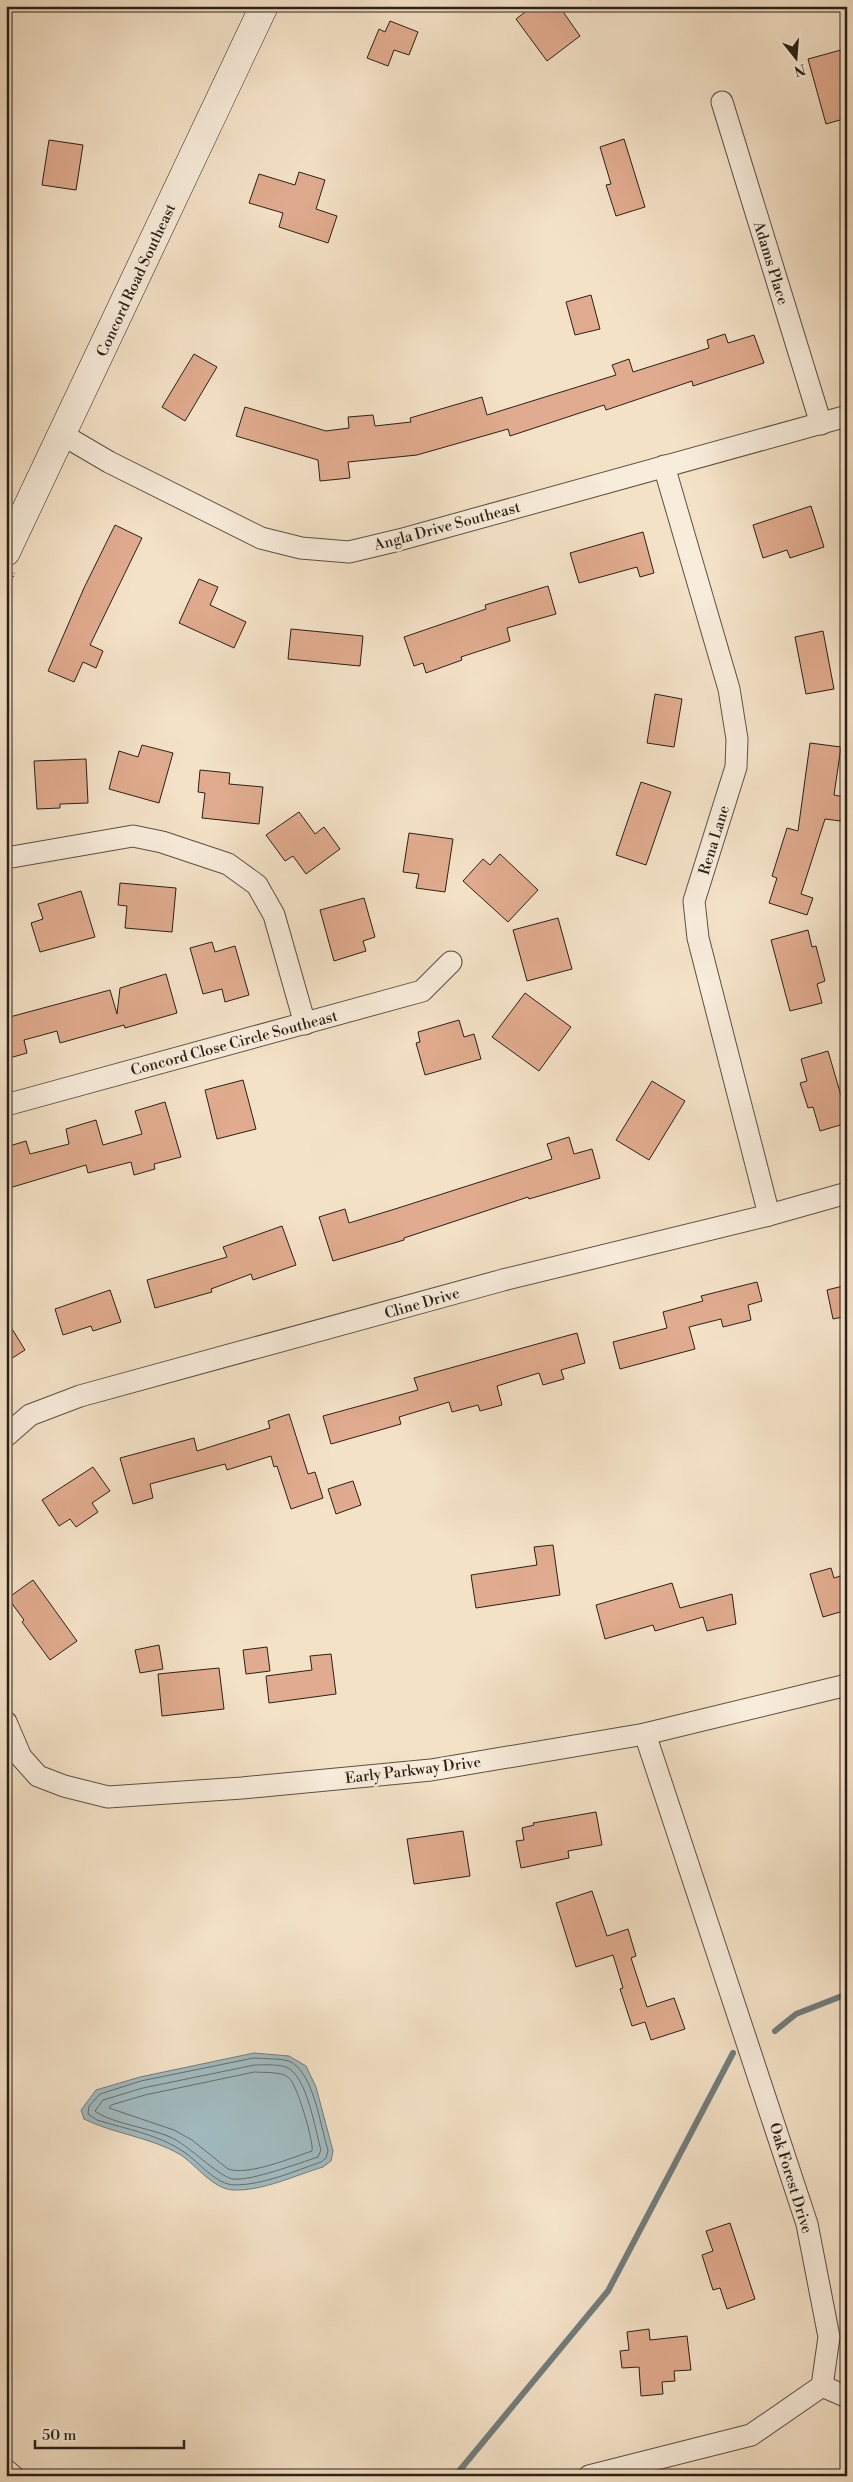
<svg xmlns="http://www.w3.org/2000/svg" width="853" height="2482" font-family="'Libre Bodoni',serif">
  <rect width="100%" height="100%" fill="#f4e2c7"/>
  <filter id="stains"><feTurbulence type="fractalNoise" baseFrequency=".004" numOctaves="4"/><feColorMatrix values="0 0 0 0 .2 0 0 0 0 .09 0 0 0 0 .02 0 0 0 .5 -.17"/></filter>
  <radialGradient id="worn" r=".72"><stop offset=".6" stop-color="#630" stop-opacity="0"/><stop offset="1" stop-color="#630" stop-opacity=".3"/></radialGradient>
  <path fill="#a1bbc0" stroke="#717d7c" d="M254 2053 289 2056 306 2066 316 2087 333 2151 331 2161 323 2167C296 2175 263 2191 234 2190 214 2190 197 2166 181 2155 151 2137 114 2134 84 2119L81 2110 96 2090 140 2077Z"/>
  <g fill="none" stroke-linecap="round" stroke-linejoin="round">
    <g stroke="#666e6b" stroke-width="1">
      <path d="M254 2058C264 2059 279 2058 289 2061 314 2072 320 2126 328 2150L326 2158 321 2162C295 2171 263 2185 235 2185 216 2185 199 2162 184 2152 160 2135 126 2129 97 2120L88 2114 89 2106 100 2094 141 2081Z"/>
      <path d="M255 2065C264 2065 277 2064 286 2067 307 2075 315 2130 321 2150L318 2157C299 2163 252 2181 233 2179 217 2176 189 2145 170 2137 150 2128 110 2123 95 2111L103 2100 143 2088Z"/>
      <path d="M255 2072C265 2073 281 2071 289 2078 297 2084 314 2142 312 2151 291 2158 248 2176 228 2169L192 2140 174 2130 109 2108 111 2105 145 2095Z"/>
    </g>
    <g stroke="#717d7c" stroke-width="6">
      <path d="M775 2031 796 2014 847 1994"/>
      <path d="M455 2476 608 2291 733 2053"/>
    </g>
  </g>
  <g fill="#e0ab8e" stroke="#2a2116">
    <path d="M533 6H559L580 36 547 61 516 19Z"/>
    <path d="M390 21 418 32 409 55 394 50 388 66 367 58 379 29 385 32Z"/>
    <path d="M841 50 847 70V118L826 124 808 59Z"/>
    <path d="M624 139 645 207 616 216 606 185 611 184 600 147Z"/>
    <path d="M49 140 83 145 76 190 42 185Z"/>
    <path d="M299 172 325 180 316 209 337 216 328 243 279 227 283 213 249 203 259 174 295 185Z"/>
    <path d="M591 295 600 329 575 335 566 302Z"/>
    <path d="M725 334 728 343 754 335 764 363 693 386 692 381 606 410 604 405 510 436 508 429 417 455 348 462 350 478 320 481 318 460 236 436 245 407 326 431 349 428 348 417 373 415 375 426 411 422 410 418 482 397 487 415 616 375 612 365 629 359 633 372 709 348 707 340Z"/>
    <path d="M194 354 217 367 185 421 162 407Z"/>
    <path d="M811 506 824 547 790 558 787 550 763 558 753 525Z"/>
    <path d="M115 525 142 538 90 645 103 651 96 668 83 662 74 682 48 671 84 588Z"/>
    <path d="M643 532 654 573 640 577 637 567 579 583 570 553Z"/>
    <path d="M199 579 218 587 210 605 246 622 234 648 179 623Z"/>
    <path d="M548 586 556 614 507 628 510 641 461 657 462 660 426 673 423 663 414 666 404 637 486 609 485 605Z"/>
    <path d="M291 629 363 636 360 666 288 659Z"/>
    <path d="M823 631 834 689 806 694 795 637Z"/>
    <path d="M655 694 682 699 674 747 647 743Z"/>
    <path d="M810 743 841 747 834 795 844 797 841 821 825 819 801 894 813 898 807 915 769 903 777 878 772 876 787 828 798 831Z"/>
    <path d="M142 745 173 753 159 803 109 789 119 751 138 757Z"/>
    <path d="M86 759 88 803 60 804V808L37 809 34 761Z"/>
    <path d="M200 770 230 773 229 784 263 787 259 824 202 818 205 793 198 792Z"/>
    <path d="M641 782 671 792 646 865 616 855Z"/>
    <path d="M299 812 315 834 324 827 340 849 306 874 293 856 285 861 266 835Z"/>
    <path d="M409 833 453 839 445 892 416 888 419 874 403 872Z"/>
    <path d="M500 854 538 890 508 922 463 881 483 859 490 865Z"/>
    <path d="M120 883 176 888 172 932 125 928 127 906 118 905Z"/>
    <path d="M81 891 95 937 40 952 31 923 43 919 38 904Z"/>
    <path d="M364 898 375 937 363 941 366 951 334 961 320 910Z"/>
    <path d="M558 918 572 969 527 981 513 930Z"/>
    <path d="M808 930 812 947 816 946 825 981 817 984 822 1003 790 1011 771 940Z"/>
    <path d="M212 942 215 952 235 946 249 995 225 1002 222 989 203 994 190 948Z"/>
    <path d="M166 974 177 1013 125 1028 124 1025 60 1043 57 1031 24 1040 27 1053 6 1059V1018L110 990 117 1014 120 988Z"/>
    <path d="M525 993 571 1027 539 1071 492 1037Z"/>
    <path d="M459 1020 464 1037 474 1034 481 1059 425 1075 416 1043 420 1042 418 1032Z"/>
    <path d="M828 1051 847 1116V1123L820 1131 813 1107 808 1108 800 1083 807 1081 801 1059Z"/>
    <path d="M243 1080 256 1129 217 1139 205 1090Z"/>
    <path d="M652 1081 685 1101 649 1160 616 1140Z"/>
    <path d="M165 1102 181 1157 154 1164 155 1169 134 1175 131 1162 88 1173 86 1165 6 1189V1147L26 1141 30 1154 69 1144 66 1129 96 1120 103 1145 142 1134 135 1111Z"/>
    <path d="M569 1137 574 1154 592 1149 600 1178 529 1199 528 1197 404 1238V1240L333 1261 319 1217 345 1209 349 1223 395 1209 552 1159 547 1144Z"/>
    <path d="M282 1226 296 1265 253 1280 251 1274 211 1289 212 1292 155 1308 147 1280 227 1257 223 1247Z"/>
    <path d="M757 1282 762 1301 748 1305 751 1320 723 1327 721 1319 689 1327 695 1349 620 1369 613 1342 667 1328 663 1312 703 1301 701 1296Z"/>
    <path d="M847 1285V1316L833 1319 827 1290Z"/>
    <path d="M110 1290 121 1322 93 1331 91 1326 63 1335 55 1309Z"/>
    <path d="M6 1319 25 1350 6 1362Z"/>
    <path d="M577 1333 585 1363 561 1370 564 1379 543 1385 539 1373 497 1386 502 1405 480 1411 478 1405 452 1412 449 1402 399 1417 401 1424 331 1444 323 1416 418 1390 414 1378Z"/>
    <path d="M289 1414 308 1474 315 1472 323 1498 291 1509 277 1466 274 1467 271 1456 227 1470 225 1464 150 1484 153 1498 133 1504 120 1458 194 1438 197 1451 270 1428 268 1421Z"/>
    <path d="M93 1467 110 1491 92 1503 98 1512 76 1527 70 1519 59 1526 42 1500Z"/>
    <path d="M353 1481 361 1505 336 1514 328 1489Z"/>
    <path d="M553 1545 560 1595 476 1608 471 1575 537 1565 534 1547Z"/>
    <path d="M831 1568 834 1578 847 1574V1610L823 1617 810 1574Z"/>
    <path d="M33 1580 77 1641 50 1660 22 1622 24 1620 8 1598Z"/>
    <path d="M672 1583 680 1608 732 1594 736 1624 707 1631 703 1617 655 1631 653 1625 605 1639 596 1605Z"/>
    <path d="M159 1645 163 1669 140 1673 135 1650Z"/>
    <path d="M267 1647 270 1671 246 1674 243 1650Z"/>
    <path d="M331 1654 336 1694 269 1703 266 1676 312 1670 310 1656Z"/>
    <path d="M219 1668 224 1709 162 1716 158 1674Z"/>
    <path d="M596 1812 602 1845 568 1851 569 1858 521 1868 516 1841 524 1840 522 1828 534 1825 533 1823Z"/>
    <path d="M463 1831 470 1876 414 1884 407 1839Z"/>
    <path d="M592 1891 607 1936 628 1929 636 1956 631 1958 647 2007 674 1998 685 2029 651 2040 645 2022 632 2026 620 1989 623 1988 613 1955 576 1967 556 1903Z"/>
    <path d="M730 2223 755 2299 727 2309 720 2288 713 2290 702 2255 713 2251 706 2231Z"/>
    <path d="M649 2329 650 2340 687 2336 691 2370 674 2371 675 2381 662 2382 663 2394 641 2396 639 2367 622 2368 620 2351 629 2350 627 2332Z"/>
  </g>
  <g fill="none" stroke-linecap="round" stroke-linejoin="round">
    <defs>
      <g id="street">
        <path d="M722 102 821 424"/>
        <path d="M63 435 109 462 261 538 301 548 349 552 399 540 847 416"/>
        <path d="M664 466 729 689 737 739 736 767 694 901 698 938 769 1215"/>
        <path d="M6 858 133 836 162 842 228 864 257 885 274 915 305 1024"/>
        <path d="M6 1105 422 991 451 962"/>
        <path d="M6 1436 30 1415 80 1396 503 1280 769 1215 847 1193"/>
        <path d="M6 1722 21 1757 38 1776 64 1786 108 1797 242 1788 431 1770 645 1734 847 1685"/>
        <path d="M822 2386 847 2397"/>
        <path d="M6 2470 13 2476"/>
        <path d="M589 2476 751 2435 822 2386 829 2337 807 2224 645 1734"/>
      </g>
      <path id="secondary" d="M6 552 264 6"/>
    </defs>
    <use href="#street" stroke="#5c5142" stroke-width="23"/>
    <use href="#secondary" stroke="#2a2116" stroke-width="29"/>
    <path stroke="#2a2116" stroke-width="3" stroke-dasharray="1 2.5" stroke-linecap="butt" d="M6 589 14 573"/>
    <use href="#street" stroke="#f8ecdb" stroke-width="21"/>
    <use href="#secondary" stroke="#f8ecdb" stroke-width="28"/>
  </g>
  <g text-anchor="middle" stroke-width="5" stroke-linejoin="round" paint-order="stroke">
    <g font-size="15" fill="#2a2116" stroke="#f8ecdb">
      <text transform="translate(771 263) rotate(73)" y="5">Adams Place</text>
      <text transform="translate(136 280) rotate(-65)" y="5">Concord Road Southeast</text>
      <text transform="translate(447 526) rotate(-15)" y="5">Angla Drive Southeast</text>
      <text transform="translate(714 840) rotate(-73)" y="5">Rena Lane</text>
      <text transform="translate(234 1043) rotate(-15)" y="5">Concord Close Circle Southeast</text>
      <text transform="translate(422 1303) rotate(-16)" y="5">Cline Drive</text>
      <text transform="translate(413 1770) rotate(-7)" y="5">Early Parkway Drive</text>
      <text transform="translate(791 2178) rotate(73)" y="5">Oak Forest Drive</text>
    </g>
  </g>
  <rect width="853" height="2482" fill="none" stroke="#f4e2c7" stroke-width="25"/>
  <rect x="8" y="8" width="838" height="2467" fill="none" stroke="#2a2116" stroke-width="2.5"/>
  <rect x="12" y="12" width="828" height="2457" fill="none" stroke="#2a2116"/>
  <g transform="translate(796 58) rotate(163)" stroke="#f8ecdb" stroke-width="4" paint-order="stroke">
  <path d="M0-4L9 19L0 12L-9 19Z" fill="#2a2116"/>
  <text y="-8" font-size="14" font-weight="bold" text-anchor="middle" fill="#2a2116">N</text>
  </g>
  <path d="M35 2440v8h149v-8" fill="none" stroke="#2a2116" stroke-width="2.5"/>
  <text x="42" y="2440" font-size="15" fill="#2a2116" stroke="#f8ecdb" stroke-width="4" paint-order="stroke">50 m</text>
  <rect width="100%" height="100%" filter="url(#stains)"/>
  <rect width="100%" height="100%" fill="url(#worn)"/>
</svg>
